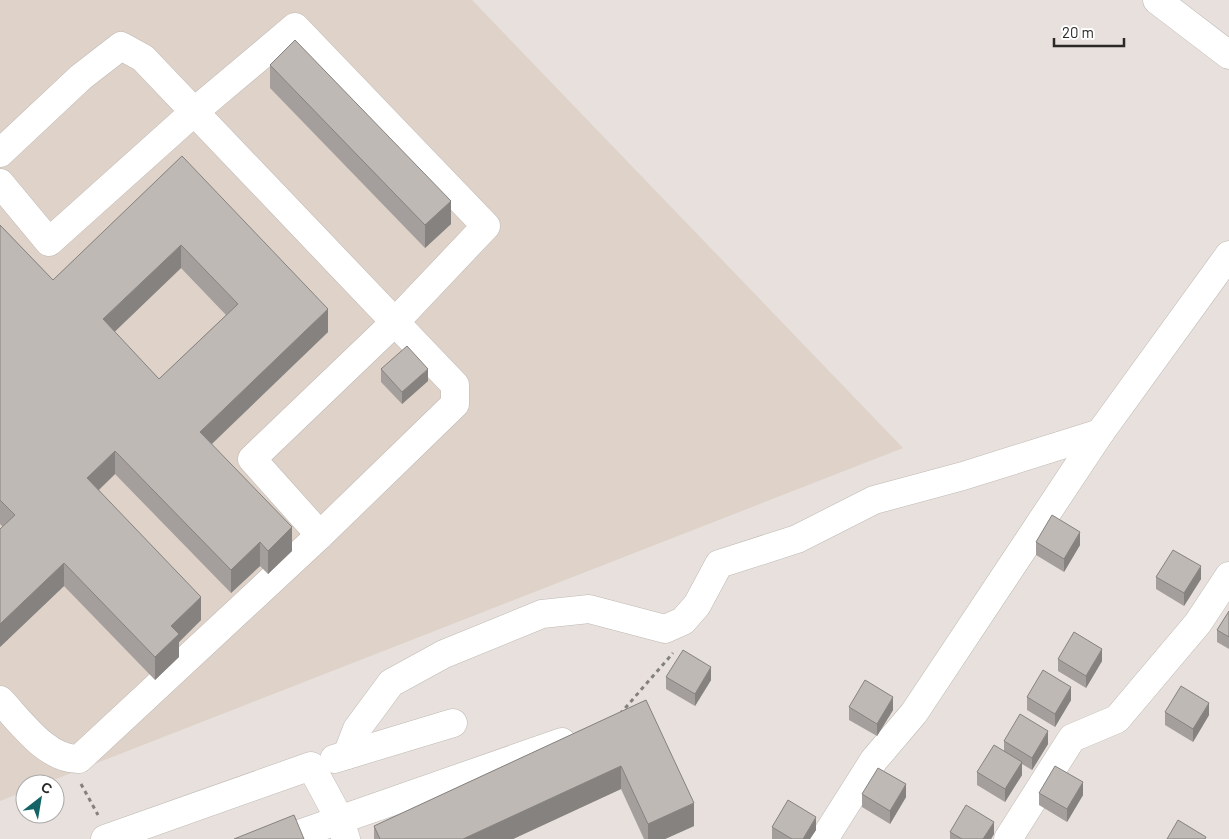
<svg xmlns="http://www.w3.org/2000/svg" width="1229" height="839" font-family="Barlow,sans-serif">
  <rect width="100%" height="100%" fill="#e7e0dc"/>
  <path fill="#ded2c9" d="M0 0H472L903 448 43 784H25V791L0 801Z"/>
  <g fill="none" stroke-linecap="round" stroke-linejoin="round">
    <defs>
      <g id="minor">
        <path d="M1157 0 1229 55"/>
        <path d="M0 153 81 77 121 46 143 58 455 385V404L320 535 79 759C47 760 21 722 0 700"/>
        <path d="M0 183 49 242 194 112 295 27 486 226 395 322 252 459 320 535"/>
        <path d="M347 755 357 729 391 683 444 654 542 614 589 609 665 629 683 621 697 605 719 564 797 539 874 500 963 476 1100 433"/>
        <path d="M334 759 453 723"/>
        <path d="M105 839 311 766 339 818 346 839"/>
        <path d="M285 839 562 742"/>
        <path d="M824 839 874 760 914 713 1100 433 1229 255"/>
        <path d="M1008 839 1072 738 1117 719 1198 623 1229 576"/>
      </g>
    </defs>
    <use href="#minor" stroke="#bfb9b4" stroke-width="29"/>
    <g stroke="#84807d" stroke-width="3" stroke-dasharray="4 4" stroke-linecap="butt">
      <path d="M620 714 673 653"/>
      <path d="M81 784 98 815"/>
    </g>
    <use href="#minor" stroke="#fff" stroke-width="28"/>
  </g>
  <g fill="#a49f9c" fill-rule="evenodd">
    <path d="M270 65 451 224 425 248 270 88Z"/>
    <path d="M182 156 328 332 212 444 292 551 268 574 260 566 231 593 115 474 99 490 201 620 179 642V657L155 680 64 586 0 647V529L3 527 0 524V225L53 280ZM181 268 226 315 159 379 114 332Z"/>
    <path d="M381 369 428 381 402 404 381 382Z"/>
    <path d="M1036 542 1080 545 1064 572 1036 555Z"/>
    <path d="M1156 577 1201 579 1184 606 1156 589Z"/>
    <path d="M1229 611V649L1217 642V630Z"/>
    <path d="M1058 659 1102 661 1086 688 1058 671Z"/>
    <path d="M666 677 711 680 695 706 666 689Z"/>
    <path d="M1027 697 1071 700 1055 727 1027 710Z"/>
    <path d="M646 700 694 826 665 839H644L621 789 513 839H374V826Z"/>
    <path d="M849 707 893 710 877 736 849 720Z"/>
    <path d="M1165 712 1209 715 1193 742 1165 725Z"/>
    <path d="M1004 741 1048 744 1032 770 1022 764V775L1005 802 977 785V772L1004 752Z"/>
    <path d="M1039 793 1083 795 1067 822 1039 805Z"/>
    <path d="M862 794 906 797 890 824 862 807Z"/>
    <path d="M772 827 816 830 810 839H772Z"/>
    <path d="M950 832 994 834 991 839H950Z"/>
  </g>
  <g fill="#86827f">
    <path d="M451 201V224L425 248V225Z"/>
    <path d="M181 245V268L103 343V319Z"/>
    <path d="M328 309V332L200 455V432Z"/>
    <path d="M428 369V381L402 404V392Z"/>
    <path d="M115 451V474L87 501V478Z"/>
    <path d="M292 527V551L268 574V551Z"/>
    <path d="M1080 532V545L1064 572V559Z"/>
    <path d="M260 542V566L231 593V570Z"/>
    <path d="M64 563V586L0 647V624Z"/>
    <path d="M1201 566V579L1184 606V593Z"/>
    <path d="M201 597V620L179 642V657L155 680V657L171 626Z"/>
    <path d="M1102 649V661L1086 688V676Z"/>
    <path d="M711 667V680L695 706V694Z"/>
    <path d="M1071 687V700L1055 727V714Z"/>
    <path d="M893 697V710L877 736V724Z"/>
    <path d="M1209 703V715L1193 742V729Z"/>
    <path d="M1048 731V744L1032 770V758Z"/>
    <path d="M1022 762V775L1005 802V789Z"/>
    <path d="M621 766V789L513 839H463Z"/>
    <path d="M1083 782V795L1067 822V809Z"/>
    <path d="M906 784V797L890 824V811Z"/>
    <path d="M694 803V826L665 839H648V824Z"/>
    <path d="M816 817V830L810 839H803Z"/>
    <path d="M994 822V834L991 839H983Z"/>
  </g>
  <g fill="#bfb9b5" stroke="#86827f" fill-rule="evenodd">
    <path d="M295 40 451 201 425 225 270 65Z"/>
    <path d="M182 156 328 309 200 432 292 527 268 551 260 542 231 570 115 451 87 478 201 597 171 626 179 634 155 657 64 563 0 624V529L15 515 0 500V225L53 280ZM181 245 238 304 159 379 103 319Z"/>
    <path d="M407 346 428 369 402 392 381 369Z"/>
    <path d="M1052 515 1080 532 1064 559 1036 542Z"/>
    <path d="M1173 550 1201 566 1184 593 1156 577Z"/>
    <path d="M1229 611V637L1217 630Z"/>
    <path d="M1074 632 1102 649 1086 676 1058 659Z"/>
    <path d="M683 650 711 667 695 694 666 677Z"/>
    <path d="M1043 670 1071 687 1055 714 1027 697Z"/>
    <path d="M865 680 893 697 877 724 849 707Z"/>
    <path d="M1181 686 1209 703 1193 729 1165 712Z"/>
    <path d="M646 700 694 803 648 824 621 766 463 839H380L374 826Z"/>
    <path d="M1020 714 1048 731 1032 758 1004 741Z"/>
    <path d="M994 745 1022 762 1005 789 977 772Z"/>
    <path d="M1055 766 1083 782 1067 809 1039 793Z"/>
    <path d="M878 768 906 784 890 811 862 794Z"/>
    <path d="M788 800 816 817 803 839H792L772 827Z"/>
    <path d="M966 805 994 822 983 839H962L950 832Z"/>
    <path d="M294 815 304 839H234Z"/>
    <path d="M1178 820 1206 837 1205 839H1167Z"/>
  </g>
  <g transform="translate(40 799) rotate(31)"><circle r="24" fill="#ffffff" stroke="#aaa9a9"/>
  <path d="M0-4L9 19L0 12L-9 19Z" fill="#146467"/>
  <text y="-8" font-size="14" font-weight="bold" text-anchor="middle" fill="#2b2927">С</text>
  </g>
  <path d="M1054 38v8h70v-8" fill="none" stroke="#2b2927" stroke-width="2.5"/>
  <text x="1062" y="38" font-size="15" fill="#2b2927" stroke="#ffffff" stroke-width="4" paint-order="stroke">20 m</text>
</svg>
